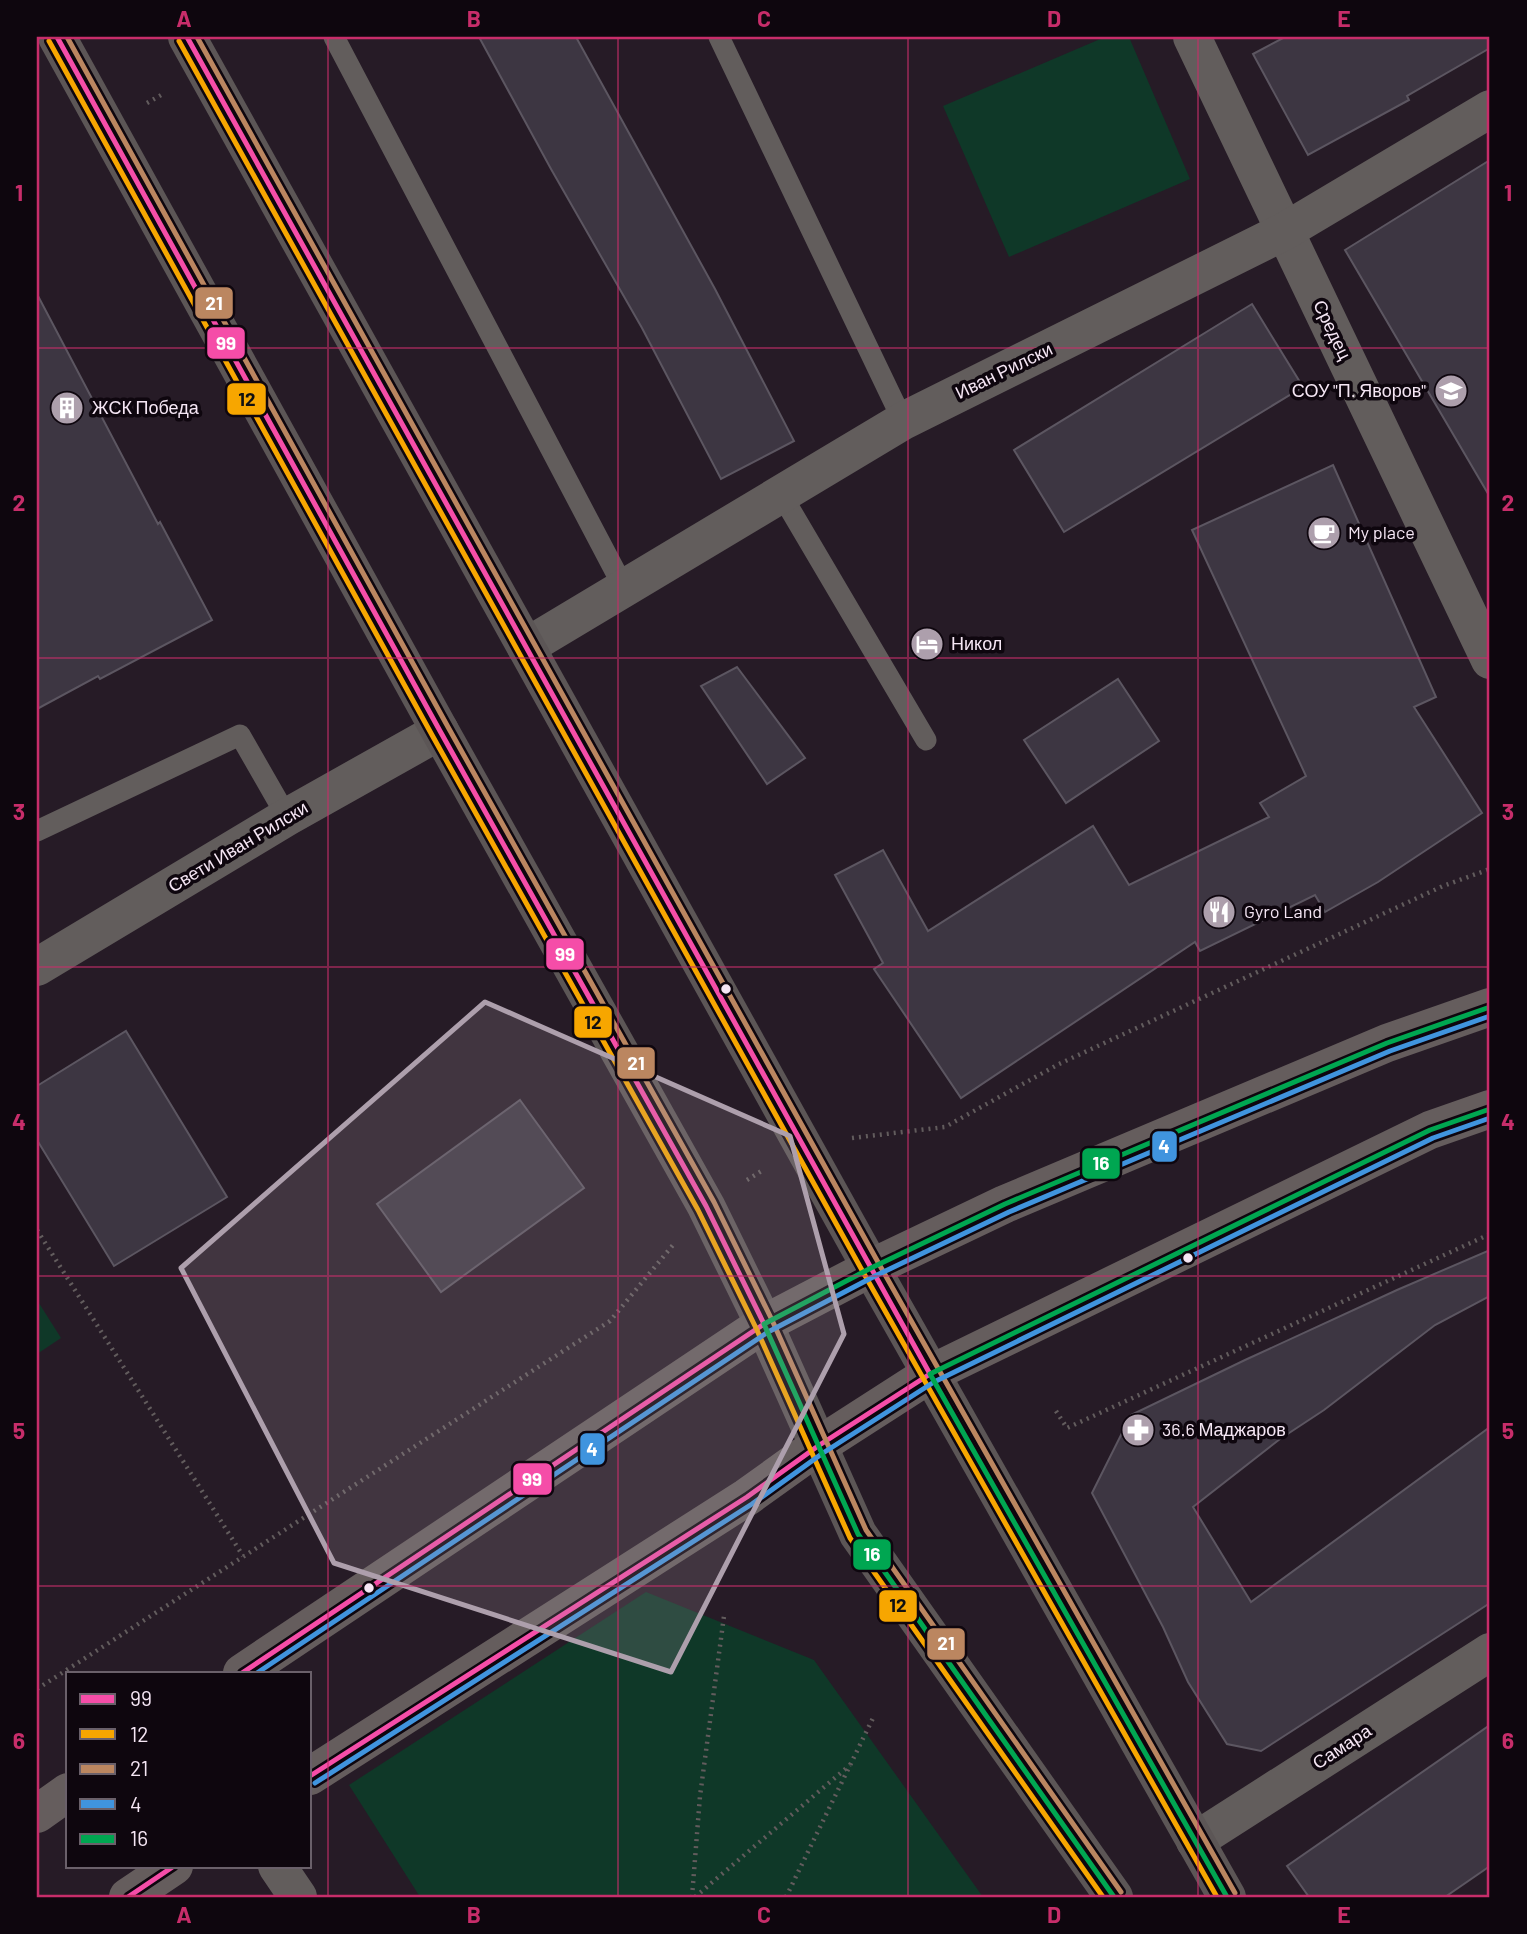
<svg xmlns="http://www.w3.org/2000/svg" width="1527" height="1934" font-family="Barlow,sans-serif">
  <rect width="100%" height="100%" fill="#261b26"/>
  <g fill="#0f3828">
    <path d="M1105 37H1129L1190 179 1009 257 943 106Z"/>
    <path d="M37 1300 61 1338 37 1354Z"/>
    <path d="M646 1592 814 1660 983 1897H420L349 1785Z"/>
  </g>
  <g fill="#3d3642" stroke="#5c5661" stroke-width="2">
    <path d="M479 37H576L715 289 794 441 721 479 642 328 551 169Z"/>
    <path d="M1285 37H1490V48L1407 96 1409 100 1308 155 1253 54Z"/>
    <path d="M1490 160V497L1345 250Z"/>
    <path d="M37 294 158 524 160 522 212 620 100 679 98 676 37 709Z"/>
    <path d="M1252 304 1303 387 1064 532 1014 450Z"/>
    <path d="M1333 465 1436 697 1414 707 1482 813 1378 882 1325 912 1315 895 1200 951 1195 942 961 1098 874 969 883 963 835 875 883 850 928 931 1093 826 1129 885 1269 817 1260 803 1306 776 1192 530Z"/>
    <path d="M737 667 805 758 767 784 701 686Z"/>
    <path d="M1118 679 1159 741 1066 803 1024 740Z"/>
    <path d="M126 1031 227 1197 114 1266 37 1140V1086Z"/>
    <path d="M520 1100 584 1188 441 1292 377 1204Z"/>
    <path d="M1490 1250V1296L1435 1325 1324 1410 1280 1439 1193 1507 1251 1602 1490 1427V1603L1261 1751 1227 1744 1188 1682 1163 1627 1092 1493 1131 1415 1245 1360 1397 1290Z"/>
    <path d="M1490 1725V1866L1445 1897H1309L1287 1866Z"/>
  </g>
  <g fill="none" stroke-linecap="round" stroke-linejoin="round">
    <g stroke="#625c5d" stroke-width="4.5" stroke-dasharray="2 5" stroke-linecap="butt">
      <path d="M147 103 163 94"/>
      <path d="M852 1138 945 1127 1059 1064 1443 886 1490 869"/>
      <path d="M747 1180 763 1170"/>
      <path d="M37 1230 243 1556"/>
      <path d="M1056 1411 1067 1428 1490 1234"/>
      <path d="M37 1689 610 1321 673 1245"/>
      <path d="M692 1897 700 1796 724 1616"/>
      <path d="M695 1897 850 1765"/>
      <path d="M786 1897 873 1718"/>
    </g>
    <g stroke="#625d5c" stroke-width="21">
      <path d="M334 37 624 588"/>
      <path d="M719 37 903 421"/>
      <path d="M781 494 926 740"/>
      <path d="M37 831 240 735 287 817"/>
    </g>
    <g stroke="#625d5c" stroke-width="38">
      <path d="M1192 37 1490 660"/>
      <path d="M526 647 903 421 1285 231 1490 109"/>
      <path d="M37 967 287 817 440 731"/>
      <path d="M1195 1841 1490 1652"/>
      <path d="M277 1866 298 1897"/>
    </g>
    <g stroke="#5c5656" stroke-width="38">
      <path d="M57 37 440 731 706 1206 764 1324 858 1534 1114 1897"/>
      <path d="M187 37 871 1268 1227 1897"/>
    </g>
    <g stroke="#655d5d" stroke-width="38">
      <path d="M242 1673 764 1324 871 1268 1005 1204 1387 1043 1490 1007"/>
      <path d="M310 1776 747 1497 818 1446 930 1374 1430 1130 1490 1109"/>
      <path d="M37 1814 68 1792"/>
      <path d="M128 1897 174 1866"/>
    </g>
    <defs>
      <g id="bus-1">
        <path d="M57 37 440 731 706 1206 764 1324 242 1673"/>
        <path d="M187 37 930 1374 818 1446 747 1497 310 1776"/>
        <path d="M128 1897 174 1866"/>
      </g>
      <g id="bus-2">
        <path d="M49 41 432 735 698 1210 756 1328 850 1538 1103 1897"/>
        <path d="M179 41 863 1272 1217 1897"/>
      </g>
      <g id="bus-3">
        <path d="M67 37 448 727 714 1202 772 1320 866 1530 1121 1892"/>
        <path d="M197 37 879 1264 1235 1893"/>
      </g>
      <g id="bus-4">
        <path d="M257 1673 768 1332 875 1276 1009 1212 1390 1051 1490 1016"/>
        <path d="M315 1783 752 1504 823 1453 934 1382 1433 1138 1490 1118"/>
      </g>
      <g id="bus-5">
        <path d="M1114 1897 858 1534 764 1324 871 1268 1005 1204 1387 1043 1490 1007"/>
        <path d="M1227 1897 930 1374 1430 1130 1490 1109"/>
      </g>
    </defs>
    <use href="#bus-1" stroke="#0e060e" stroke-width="10"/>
    <use href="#bus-2" stroke="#0e060e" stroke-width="10"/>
    <use href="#bus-3" stroke="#0e060e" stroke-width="10"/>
    <use href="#bus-4" stroke="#0e060e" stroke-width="10"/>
    <use href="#bus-5" stroke="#0e060e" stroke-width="10"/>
    <use href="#bus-1" stroke="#f54da8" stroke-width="5"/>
    <use href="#bus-2" stroke="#f7a600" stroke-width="5"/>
    <use href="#bus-3" stroke="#bb8660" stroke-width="5"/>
    <use href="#bus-4" stroke="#4094de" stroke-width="5"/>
    <use href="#bus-5" stroke="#00a651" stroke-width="5"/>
  </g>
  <path fill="#ad9fac" fill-opacity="0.2" stroke="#ad9fac" stroke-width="5" stroke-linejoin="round" d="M485 1002 790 1136 844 1334 671 1672 334 1563 181 1268Z"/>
  <path fill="none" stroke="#c72d6a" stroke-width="2" stroke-opacity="0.55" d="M328 37V1897M618 37V1897M908 37V1897M1198 37V1897M37 348H1490M37 658H1490M37 967H1490M37 1276H1490M37 1586H1490"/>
  <defs>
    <symbol id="school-disc" viewBox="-11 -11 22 22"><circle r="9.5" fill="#ad9fac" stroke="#0e060e"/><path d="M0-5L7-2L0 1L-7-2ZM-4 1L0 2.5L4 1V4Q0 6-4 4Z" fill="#fff"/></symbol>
    <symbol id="building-disc" viewBox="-11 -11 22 22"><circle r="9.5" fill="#ad9fac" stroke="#0e060e"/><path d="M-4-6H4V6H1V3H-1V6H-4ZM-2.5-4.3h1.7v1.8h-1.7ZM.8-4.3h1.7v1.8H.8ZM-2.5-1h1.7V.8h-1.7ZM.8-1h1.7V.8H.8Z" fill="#fff"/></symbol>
    <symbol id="cafe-disc" viewBox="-11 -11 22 22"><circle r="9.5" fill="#ad9fac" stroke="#0e060e"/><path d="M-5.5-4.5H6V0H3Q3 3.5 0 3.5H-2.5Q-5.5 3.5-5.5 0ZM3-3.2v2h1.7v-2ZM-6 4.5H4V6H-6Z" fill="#fff"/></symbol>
    <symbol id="hotel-disc" viewBox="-11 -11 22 22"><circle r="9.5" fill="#ad9fac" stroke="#0e060e"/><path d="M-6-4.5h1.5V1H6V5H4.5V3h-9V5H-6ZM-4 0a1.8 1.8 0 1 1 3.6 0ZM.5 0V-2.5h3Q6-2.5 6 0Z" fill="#fff"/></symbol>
    <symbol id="restaurant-disc" viewBox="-11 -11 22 22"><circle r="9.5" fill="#ad9fac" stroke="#0e060e"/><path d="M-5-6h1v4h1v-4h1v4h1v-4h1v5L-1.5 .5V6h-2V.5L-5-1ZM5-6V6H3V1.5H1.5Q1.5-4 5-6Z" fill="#fff"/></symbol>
    <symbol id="pharmacy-disc" viewBox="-11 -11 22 22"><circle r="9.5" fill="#ad9fac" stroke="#0e060e"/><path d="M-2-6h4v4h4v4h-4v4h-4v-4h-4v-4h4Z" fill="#fff"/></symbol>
  </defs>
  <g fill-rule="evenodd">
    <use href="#school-disc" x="1432" y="372" width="38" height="38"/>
    <use href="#building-disc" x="48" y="389" width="38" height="38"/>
    <use href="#cafe-disc" x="1305" y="514" width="38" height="38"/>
    <use href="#hotel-disc" x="908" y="625" width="38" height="38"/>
    <use href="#restaurant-disc" x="1200" y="893" width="38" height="38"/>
    <use href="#pharmacy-disc" x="1119" y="1411" width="38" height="38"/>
  </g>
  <g fill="#f5e6f4" stroke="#0e060e" stroke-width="2.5">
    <circle cx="726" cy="989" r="6"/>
    <circle cx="1188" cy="1258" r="6"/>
    <circle cx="369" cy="1588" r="6"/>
  </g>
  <g text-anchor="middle" stroke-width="7" stroke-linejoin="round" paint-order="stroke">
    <g font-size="18" fill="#f5e6f4" stroke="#0e060e">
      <text transform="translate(1332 330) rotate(64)" y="6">Средец</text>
      <text transform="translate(1004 371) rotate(-26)" y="6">Иван Рилски</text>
      <text transform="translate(238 847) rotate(-31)" y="6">Свети Иван Рилски</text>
      <text transform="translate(1342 1747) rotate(-33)" y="6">Самара</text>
    </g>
    <g font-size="18" fill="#f5e6f4" stroke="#0e060e" text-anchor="start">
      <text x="1426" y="397" text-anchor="end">СОУ "П. Яворов"</text>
      <text x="92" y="414">ЖСК Победа</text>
      <text x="1348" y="539">My place</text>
      <text x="951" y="650">Никол</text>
      <text x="1244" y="918">Gyro Land</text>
      <text x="1162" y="1436">36.6 Маджаров</text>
    </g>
  </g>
  <g stroke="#0e060e" stroke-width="2.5">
    <rect x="194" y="286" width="40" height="34" rx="7" fill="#bb8660"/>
    <rect x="206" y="326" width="40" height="34" rx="7" fill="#f54da8"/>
    <rect x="226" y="382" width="41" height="34" rx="7" fill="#f7a600"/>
    <rect x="545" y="937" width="40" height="34" rx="7" fill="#f54da8"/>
    <rect x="573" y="1005" width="40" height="34" rx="7" fill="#f7a600"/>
    <rect x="616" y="1046" width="40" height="34" rx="7" fill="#bb8660"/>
    <rect x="1151" y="1130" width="27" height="33" rx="7" fill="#4094de"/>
    <rect x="1081" y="1147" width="40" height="33" rx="7" fill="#00a651"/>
    <rect x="579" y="1432" width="27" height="34" rx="7" fill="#4094de"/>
    <rect x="512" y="1462" width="41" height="34" rx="7" fill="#f54da8"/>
    <rect x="852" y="1538" width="40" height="33" rx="7" fill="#00a651"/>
    <rect x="878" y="1589" width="40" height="34" rx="7" fill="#f7a600"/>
    <rect x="926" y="1627" width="40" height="34" rx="7" fill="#bb8660"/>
  </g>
  <g font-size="19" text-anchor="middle" font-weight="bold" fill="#fff">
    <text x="214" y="310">21</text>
    <text x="226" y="350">99</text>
    <text x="565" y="961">99</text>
    <text x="636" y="1070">21</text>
    <text x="1164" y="1153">4</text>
    <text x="1101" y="1170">16</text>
    <text x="592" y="1456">4</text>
    <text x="532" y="1486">99</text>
    <text x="872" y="1561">16</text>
    <text x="946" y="1650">21</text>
  </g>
  <g font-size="19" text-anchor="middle" font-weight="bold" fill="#111">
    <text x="247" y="406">12</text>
    <text x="593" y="1029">12</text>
    <text x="898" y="1612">12</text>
  </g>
  <rect width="1527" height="1934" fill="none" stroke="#0e060e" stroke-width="77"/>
  <rect x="66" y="1672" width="245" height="196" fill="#0e060e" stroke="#6a606a" stroke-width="2"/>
  <rect x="80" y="1694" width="35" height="10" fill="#f54da8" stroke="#6a606a" stroke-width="2"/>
  <text x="130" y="1706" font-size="21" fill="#f5e6f4">99</text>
  <rect x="80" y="1729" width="35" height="10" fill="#f7a600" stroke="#6a606a" stroke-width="2"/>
  <text x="130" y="1742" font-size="21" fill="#f5e6f4">12</text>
  <rect x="80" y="1764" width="35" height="10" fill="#bb8660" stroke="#6a606a" stroke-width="2"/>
  <text x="130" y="1776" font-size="21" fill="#f5e6f4">21</text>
  <rect x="80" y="1799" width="35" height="10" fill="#4094de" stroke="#6a606a" stroke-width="2"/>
  <text x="130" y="1812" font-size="21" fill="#f5e6f4">4</text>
  <rect x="80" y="1834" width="35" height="10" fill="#00a651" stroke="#6a606a" stroke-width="2"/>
  <text x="130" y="1846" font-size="21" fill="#f5e6f4">16</text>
  <rect x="38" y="38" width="1450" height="1858" fill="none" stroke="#c72d6a" stroke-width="2.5"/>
  <g font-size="23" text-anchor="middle" font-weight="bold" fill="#c72d6a">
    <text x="184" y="27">A</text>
    <text x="474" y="27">B</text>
    <text x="764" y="27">C</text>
    <text x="1054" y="27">D</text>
    <text x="1344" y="27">E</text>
    <text x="19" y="201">1</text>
    <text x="1508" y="201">1</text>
    <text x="19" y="511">2</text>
    <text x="1508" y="511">2</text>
    <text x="19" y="820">3</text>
    <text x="1508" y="820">3</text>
    <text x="19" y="1130">4</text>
    <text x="1508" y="1130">4</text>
    <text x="19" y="1439">5</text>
    <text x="1508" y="1439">5</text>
    <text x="19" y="1749">6</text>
    <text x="1508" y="1749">6</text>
    <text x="184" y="1923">A</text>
    <text x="474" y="1923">B</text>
    <text x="764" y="1923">C</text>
    <text x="1054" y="1923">D</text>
    <text x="1344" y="1923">E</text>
  </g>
</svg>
